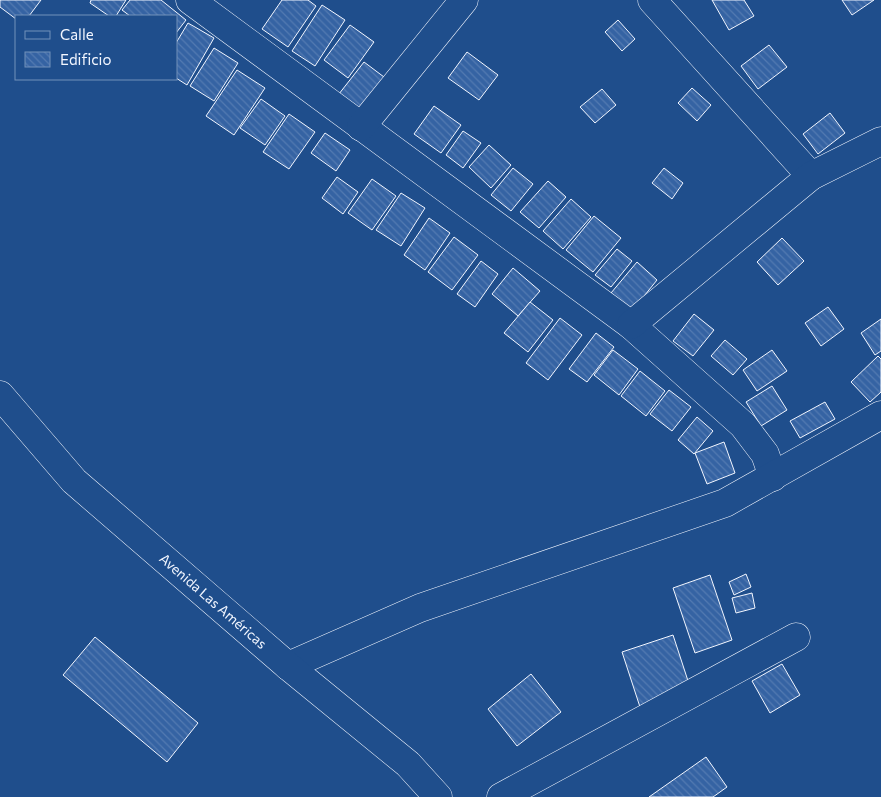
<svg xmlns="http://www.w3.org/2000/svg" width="881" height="797" font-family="Commissioner,sans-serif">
  <defs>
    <pattern id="building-back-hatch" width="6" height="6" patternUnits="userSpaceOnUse" patternTransform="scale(1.25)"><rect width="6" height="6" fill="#3563a3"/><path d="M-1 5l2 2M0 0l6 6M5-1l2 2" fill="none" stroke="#537ab1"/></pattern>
  </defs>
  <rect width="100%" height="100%" fill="#1f4e8c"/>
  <g fill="url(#building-back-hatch)" stroke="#f2f6ff">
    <path d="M0 0H41L29 16H16V19L0 7Z"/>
    <path d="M91 0H126L116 16H109L90 3Z"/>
    <path d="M130 0H161L186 20 176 33V16H130L122 10Z"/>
    <path d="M282 0H308L316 6 288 47 262 29Z"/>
    <path d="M712 0H744L754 16 729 30Z"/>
    <path d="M842 0H874L852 15Z"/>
    <path d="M322 5 345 20 315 66 292 51Z"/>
    <path d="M618 20 635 39 622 51 605 32Z"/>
    <path d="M188 23 214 38 187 85 176 78V43Z"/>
    <path d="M350 25 374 42 348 78 324 60Z"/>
    <path d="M769 45 787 67 758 89 741 66Z"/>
    <path d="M214 48 238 63 214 101 190 86Z"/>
    <path d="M467 52 498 75 479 100 448 78Z"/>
    <path d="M364 62 392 83 363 122 335 99Z"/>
    <path d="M237 70 265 88 234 135 206 116Z"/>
    <path d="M692 88 711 105 697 121 678 103Z"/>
    <path d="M602 89 616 105 595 123 580 107Z"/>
    <path d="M261 99 285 116 265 145 240 128Z"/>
    <path d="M434 106 461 125 441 153 414 134Z"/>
    <path d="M830 113 845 133 818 154 803 134Z"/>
    <path d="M289 114 315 132 289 169 263 152Z"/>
    <path d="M463 131 481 143 463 168 446 155Z"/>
    <path d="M325 133 350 150 336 171 311 153Z"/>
    <path d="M489 145 511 165 491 188 469 167Z"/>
    <path d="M513 168 533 184 511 211 491 195Z"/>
    <path d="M664 168 683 183 672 199 652 183Z"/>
    <path d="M337 177 358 192 343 214 322 198Z"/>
    <path d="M372 179 396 196 372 230 348 213Z"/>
    <path d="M548 181 566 197 539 228 520 212Z"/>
    <path d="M401 193 425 208 401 246 376 230Z"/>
    <path d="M571 199 591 217 563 249 543 231Z"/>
    <path d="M594 216 621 238 593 272 566 250Z"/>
    <path d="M429 218 450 233 425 270 404 255Z"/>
    <path d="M454 237 478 255 452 290 428 272Z"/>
    <path d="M782 238 804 261 778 285 757 262Z"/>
    <path d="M617 249 632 261 611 287 595 275Z"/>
    <path d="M481 261 498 274 475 307 457 294Z"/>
    <path d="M637 262 657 280 632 311 611 293Z"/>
    <path d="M513 268 540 291 518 316 492 294Z"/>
    <path d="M530 302 553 320 528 352 504 333Z"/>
    <path d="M828 307 844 329 821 346 805 323Z"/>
    <path d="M694 314 714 330 693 356 673 341Z"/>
    <path d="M560 318 582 335 548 380 526 363Z"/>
    <path d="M881 319V351L875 355 861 333Z"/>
    <path d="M596 333 614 347 587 382 569 369Z"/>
    <path d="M725 340 747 359 733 375 711 356Z"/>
    <path d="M613 350 638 369 619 395 594 375Z"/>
    <path d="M772 350 787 371 757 391 743 370Z"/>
    <path d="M878 356 881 359V392L870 402 851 382Z"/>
    <path d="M640 371 665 391 646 416 621 396Z"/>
    <path d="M772 386 787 410 761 426 746 402Z"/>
    <path d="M669 390 691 407 672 431 650 414Z"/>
    <path d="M825 402 835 419 800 438 790 421Z"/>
    <path d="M697 417 713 431 694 454 678 440Z"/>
    <path d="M724 442 735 473 707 484 695 453Z"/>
    <path d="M746 574 751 587 734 595 729 582Z"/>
    <path d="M710 575 732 640 695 653 673 588Z"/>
    <path d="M752 593 755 608 736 613 732 598Z"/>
    <path d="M673 635 691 690 640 707 622 652Z"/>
    <path d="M95 637 198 723 167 762 63 675Z"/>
    <path d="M782 664 800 695 770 713 752 681Z"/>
    <path d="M531 674 561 712 517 746 488 709Z"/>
    <path d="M706 757 727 787 713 797H649Z"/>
  </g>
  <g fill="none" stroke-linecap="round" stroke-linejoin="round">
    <defs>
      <g id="minor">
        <path d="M190 0 631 325 743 425 765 454 773 477"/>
        <path d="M652 0 811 176"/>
        <path d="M361 127 464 0"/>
        <path d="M631 325 811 176 881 141"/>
        <path d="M288 666 420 608 725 503 881 415"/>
        <path d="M501 797 796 637"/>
      </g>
      <path id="major" d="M0 395 74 481 288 666 408 764 438 797"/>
    </defs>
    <use href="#minor" stroke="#f2f6ff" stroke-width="29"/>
    <use href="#major" stroke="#f2f6ff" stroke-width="29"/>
    <use href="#minor" stroke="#1f4e8c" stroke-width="28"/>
    <use href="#major" stroke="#1f4e8c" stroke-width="28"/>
  </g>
  <g text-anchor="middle" stroke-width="4" stroke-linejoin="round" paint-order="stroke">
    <g font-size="14" fill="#f2f6ff" stroke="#1f4e8c">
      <text transform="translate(213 601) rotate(41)" y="5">Avenida Las Américas</text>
    </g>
  </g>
  <rect x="15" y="15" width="162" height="65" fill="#1f4e8c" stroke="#7391ba"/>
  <rect x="25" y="31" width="25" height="8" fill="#1f4e8c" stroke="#7391ba"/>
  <text x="60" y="40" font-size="15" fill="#f2f6ff">Calle</text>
  <rect x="25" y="52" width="25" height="15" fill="url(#building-back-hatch)" stroke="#7391ba"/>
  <text x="60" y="65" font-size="15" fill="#f2f6ff">Edificio</text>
</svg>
